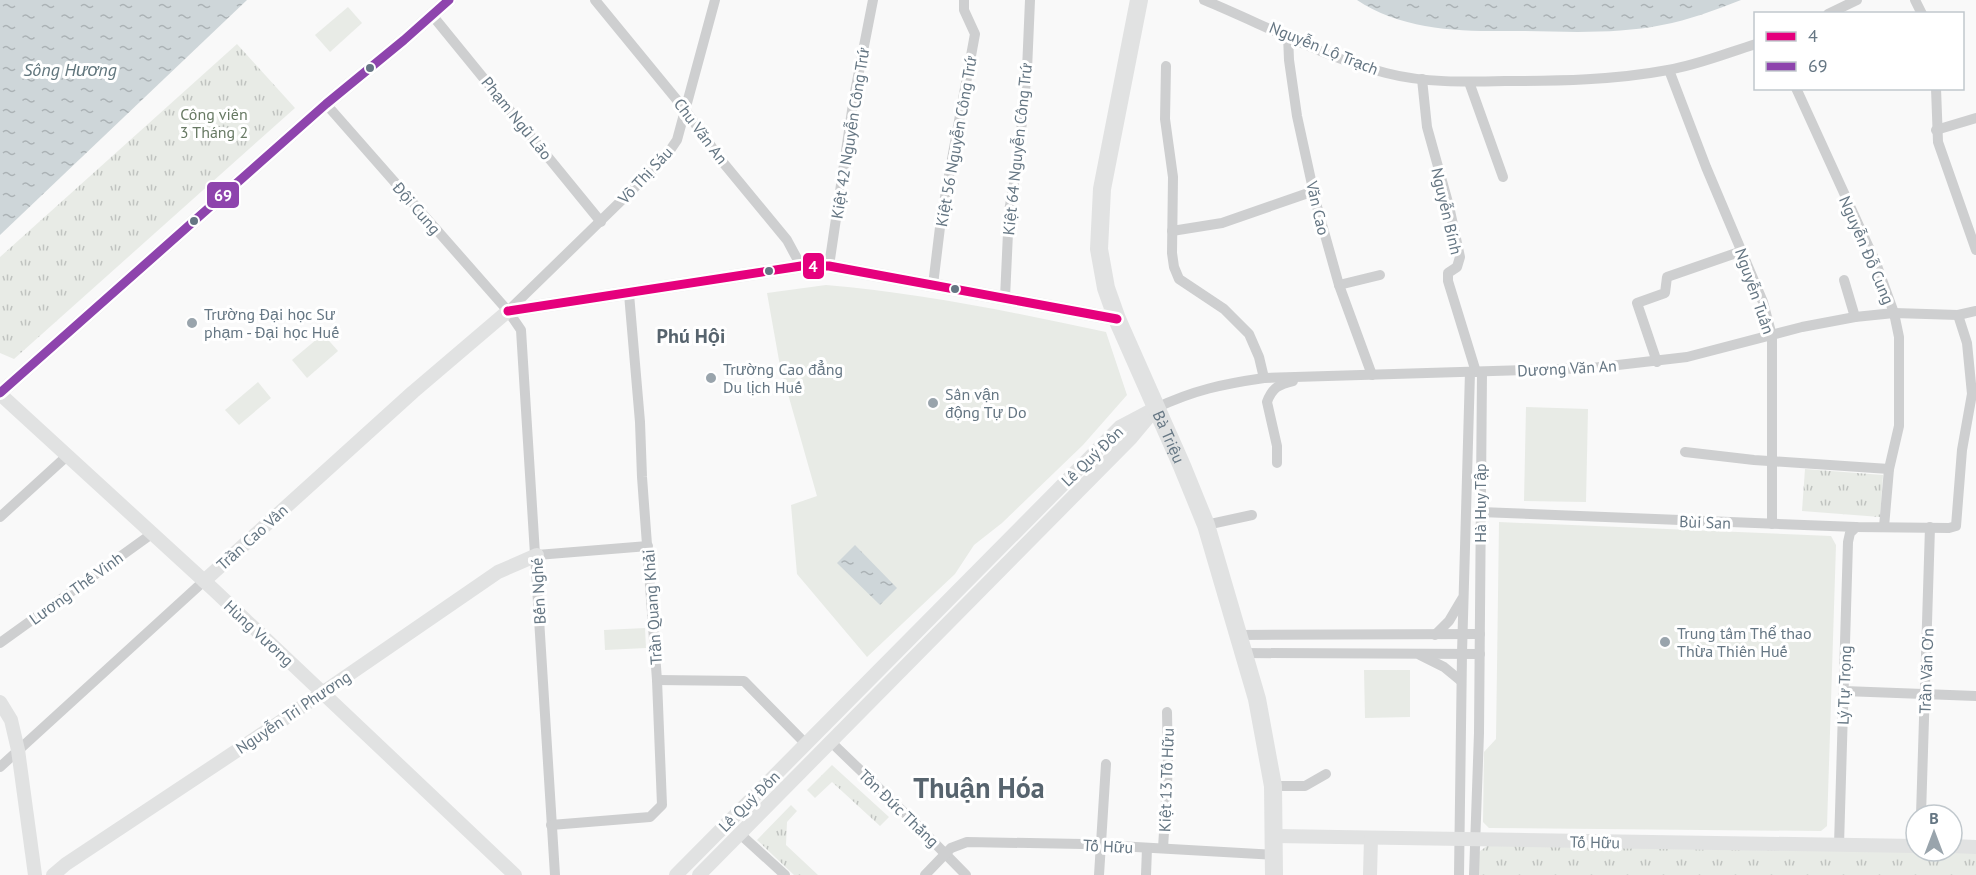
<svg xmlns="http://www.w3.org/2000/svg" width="1976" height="875" font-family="'PT Sans',sans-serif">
  <defs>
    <pattern id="grass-tufts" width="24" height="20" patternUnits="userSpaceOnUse" patternTransform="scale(1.5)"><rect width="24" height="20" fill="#e8ebe6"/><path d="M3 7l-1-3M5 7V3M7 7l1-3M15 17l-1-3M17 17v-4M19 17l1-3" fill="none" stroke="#c0c3c0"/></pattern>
    <pattern id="water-ripples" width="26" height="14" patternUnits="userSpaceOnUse" patternTransform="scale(1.5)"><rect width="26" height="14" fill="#ced6d9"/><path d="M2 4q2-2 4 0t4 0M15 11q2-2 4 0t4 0" fill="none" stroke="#abb2b5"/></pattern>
  </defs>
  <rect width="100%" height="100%" fill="#f9f9f9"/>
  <g fill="url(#grass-tufts)">
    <path d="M237 44 295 108 14 359 0 353V257Z"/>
    <path d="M1805 469 1883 475 1880 517 1802 511Z"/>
    <path d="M832 765 889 817 880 826 832 782 815 798 807 790Z"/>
    <path d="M791 805 797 811 787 822 786 845 818 875H794L757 840Z"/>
    <path d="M1488 845 1976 853V875H1479V852Z"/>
  </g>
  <g fill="#e8ebe6">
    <path d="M348 7 362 23 330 52 315 35Z"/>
    <path d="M826 285C921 293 1013 312 1106 332L1127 395 1083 445 1002 523 974 545 955 574 867 657 797 574 791 505 817 496 780 366 767 293Z"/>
    <path d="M323 334 338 351 307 378 292 360Z"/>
    <path d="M258 382 271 398 239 425 225 410Z"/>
    <path d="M1526 407 1588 409 1586 502 1524 501Z"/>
    <path d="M1499 522 1831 536 1836 545 1827 826 1821 831 1489 828 1483 822 1484 752 1496 739Z"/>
    <path d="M645 628 646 648 605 650 604 630Z"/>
    <path d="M1364 670H1410V717L1365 718Z"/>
  </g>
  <g fill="url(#water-ripples)">
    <path d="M0 0H247L0 235Z"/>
    <path d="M1357 0H1741C1715 10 1689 20 1662 25 1618 34 1570 32 1525 31 1492 31 1458 32 1425 26 1402 22 1376 13 1357 0Z"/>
    <path d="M855 545 897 588 880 605 837 563Z"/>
  </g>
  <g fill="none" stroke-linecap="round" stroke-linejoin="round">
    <g stroke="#cecfd0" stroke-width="10">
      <path d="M595 0 686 111 721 160 787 240 801 266"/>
      <path d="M1204 0C1264 25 1324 57 1386 73 1424 83 1466 82 1505 81 1559 81 1615 80 1668 70 1698 65 1727 53 1756 44"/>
      <path d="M1915 0 1922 14"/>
      <path d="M1828 14 1857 0"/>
      <path d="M432 15 601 222"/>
      <path d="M1288 35 1289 60 1297 116 1316 203 1339 285 1372 375"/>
      <path d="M1166 66 1165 119 1173 177 1172 253 1174 267 1179 279 1224 309 1249 334 1259 357 1264 378"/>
      <path d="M1669 70 1706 167 1763 302 1772 336V524"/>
      <path d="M1422 79 1427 127 1449 206 1460 257 1457 267 1448 273V281L1476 372"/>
      <path d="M1469 82 1503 177"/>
      <path d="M1796 88 1876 263 1894 313 1899 337V426L1889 469 1884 527"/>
      <path d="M1936 88 1938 142 1976 250"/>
      <path d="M326 104 508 311 521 330 555 875"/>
      <path d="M1936 130 1976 118"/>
      <path d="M1172 231 1222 223 1314 191"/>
      <path d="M829 266 854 97 873 0"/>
      <path d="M1844 280 1855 317"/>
      <path d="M933 285 941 219 975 34 964 10V0"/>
      <path d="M1339 285 1380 275"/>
      <path d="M1005 298 1009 211 1018 162 1027 70 1030 0"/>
      <path d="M508 311 664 159 677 140 715 0"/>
      <path d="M1657 362 1637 303 1665 293 1667 277 1742 251"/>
      <path d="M1156 408C1194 390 1223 384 1264 378L1592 368 1687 357 1802 327 1855 317 1894 313 1958 315 1976 311"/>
      <path d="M1685 452 1754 460 1889 469"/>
      <path d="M1277 463V446L1267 402C1272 388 1279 384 1293 381"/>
      <path d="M1480 512 1856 527 1949 528 1956 526 1962 450 1972 394 1967 343 1958 315"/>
      <path d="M0 517 67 456"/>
      <path d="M1206 525 1252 515"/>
      <path d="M537 555 648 546"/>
      <path d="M1237 635 1480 634"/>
      <path d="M1435 635 1449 621 1462 599"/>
      <path d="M0 643 153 533"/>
      <path d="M1242 653 1480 654"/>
      <path d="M1420 655 1444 667 1461 681"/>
      <path d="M657 680 744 681 806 744"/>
      <path d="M1844 691 1976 696"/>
      <path d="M831 742 913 821 966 875"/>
      <path d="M0 767 204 581"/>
      <path d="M1273 786H1305L1326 774"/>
      <path d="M1921 815 1930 527"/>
      <path d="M551 825 650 817 662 805 657 680 642 477 640 422 629 294"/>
      <path d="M740 834 785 875"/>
      <path d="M1839 845 1848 542 1850 533 1856 527"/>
      <path d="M1163 848 1168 767 1167 712"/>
      <path d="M925 875 951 848 967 842 1083 844 1275 855"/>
      <path d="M1099 875 1106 764"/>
      <path d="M1146 875 1147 848"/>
      <path d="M1459 875 1462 653 1470 372"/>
      <path d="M1474 875 1479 733 1482 372"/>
    </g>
    <g stroke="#e1e2e2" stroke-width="14">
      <path d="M0 393 326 104 404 40 449 0"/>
      <path d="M0 394 214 590 515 875"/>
      <path d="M204 581 413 392 508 311 801 266H829L1117 319"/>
      <path d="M0 702 11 720 18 750 35 875"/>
      <path d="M1275 836 1916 846"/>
      <path d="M1952 846 1976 847"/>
      <path d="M53 875 66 864 274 726 498 572 537 555"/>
      <path d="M676 875 1120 427 1156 408 1131 438 699 875"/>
      <path d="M1370 875 1371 838"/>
    </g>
    <path stroke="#e1e2e2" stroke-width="18" id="s1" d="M1139 0 1102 189 1099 249 1106 288 1117 319 1182 466 1206 525 1257 699 1273 786 1274 875"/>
    <defs>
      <path id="bus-1" d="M508 311 801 266H829L1117 319"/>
      <path id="bus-2" d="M0 393 326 104 404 40 449 0"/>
    </defs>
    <use href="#bus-1" stroke="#fff" stroke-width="14"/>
    <use href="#bus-2" stroke="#fff" stroke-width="14"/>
    <use href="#bus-1" stroke="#e5007d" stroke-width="9"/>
    <use href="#bus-2" stroke="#8e44ad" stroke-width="9"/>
  </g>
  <g fill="#657683" stroke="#fff" stroke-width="2">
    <circle cx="370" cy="68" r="5"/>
    <circle cx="194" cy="221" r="5"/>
    <circle cx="769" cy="271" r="5"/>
    <circle cx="955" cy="289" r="5"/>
  </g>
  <g fill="#99a4ac" stroke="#fff" stroke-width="2">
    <circle cx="192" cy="323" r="6"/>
    <circle cx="711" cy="378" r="6"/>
    <circle cx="933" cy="403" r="6"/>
    <circle cx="1665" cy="642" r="6"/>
  </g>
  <g text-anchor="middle" stroke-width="6" stroke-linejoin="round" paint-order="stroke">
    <g font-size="16" fill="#657683" stroke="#fff">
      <text transform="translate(1324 48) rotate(22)" y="6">Nguyễn Lộ Trạch</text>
      <text transform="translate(517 118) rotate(51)" y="6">Phạm Ngũ Lão</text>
      <text transform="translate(701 131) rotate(53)" y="6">Chu Văn An</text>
      <text transform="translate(850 133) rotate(-81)" y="6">Kiệt 42 Nguyễn Công Trứ</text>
      <text transform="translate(956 141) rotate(-80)" y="6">Kiệt 56 Nguyễn Công Trứ</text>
      <text transform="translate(1017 149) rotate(-84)" y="6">Kiệt 64 Nguyễn Công Trứ</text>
      <text transform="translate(645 175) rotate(-47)" y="6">Võ Thị Sáu</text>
      <text transform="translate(417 208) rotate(49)" y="6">Đội Cung</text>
      <text transform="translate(1318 208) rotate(77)" y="6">Văn Cao</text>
      <text transform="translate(1447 211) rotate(77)" y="6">Nguyễn Bính</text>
      <text transform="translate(1867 250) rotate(67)" y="6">Nguyễn Đỗ Cung</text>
      <text transform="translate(1755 291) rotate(71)" y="6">Nguyễn Tuân</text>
      <text transform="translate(1567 368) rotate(-3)" y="6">Dương Văn An</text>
      <text dy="6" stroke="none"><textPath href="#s1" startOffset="454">Bà Triệu</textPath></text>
      <text transform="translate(1092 456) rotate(-44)" y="6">Lê Quý Đôn</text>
      <text transform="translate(1480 503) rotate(-90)" y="6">Hà Huy Tập</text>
      <text transform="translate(1705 522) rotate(2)" y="6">Bùi San</text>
      <text transform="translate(252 537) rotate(-42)" y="6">Trần Cao Vân</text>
      <text transform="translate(76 588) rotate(-36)" y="6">Lương Thế Vinh</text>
      <text transform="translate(538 591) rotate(-93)" y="6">Bến Nghé</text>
      <text transform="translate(652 607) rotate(-94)" y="6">Trần Quang Khải</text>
      <text transform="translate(259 633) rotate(43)" y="6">Hùng Vương</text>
      <text transform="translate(1926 671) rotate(-88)" y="6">Trần Văn Ơn</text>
      <text transform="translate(1844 685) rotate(-88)" y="6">Lý Tự Trọng</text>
      <text transform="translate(293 712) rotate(-34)" y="6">Nguyễn Tri Phương</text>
      <text transform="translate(1166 780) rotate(-88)" y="6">Kiệt 13 Tố Hữu</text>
      <text transform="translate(749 801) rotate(-45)" y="6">Lê Quý Đôn</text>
      <text transform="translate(899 808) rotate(44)" y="6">Tôn Đức Thắng</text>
      <text transform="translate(1595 842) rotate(1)" y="6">Tố Hữu</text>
      <text transform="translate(1108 846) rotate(3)" y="6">Tố Hữu</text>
    </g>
    <g font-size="16" fill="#687a64" stroke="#fff">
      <text x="214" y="120">Công viên<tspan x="214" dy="18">3 Tháng 2</tspan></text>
    </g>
    <g font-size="16" fill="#657683" stroke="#fff" text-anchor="start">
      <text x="204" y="320">Trường Đại học Sư<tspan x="204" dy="18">phạm - Đại học Huế</tspan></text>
      <text x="723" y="375">Trường Cao đẳng<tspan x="723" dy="18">Du lịch Huế</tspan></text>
      <text x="945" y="400">Sân vận<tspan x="945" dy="18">động Tự Do</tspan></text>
      <text x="1677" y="639">Trung tâm Thể thao<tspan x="1677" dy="18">Thừa Thiên Huế</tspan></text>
    </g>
    <g font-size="18" font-style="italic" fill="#60757c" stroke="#fff">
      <text x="70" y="76">Sông Hương</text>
    </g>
    <g font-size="20" font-weight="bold" fill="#57646e" stroke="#fff">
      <text x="691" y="343">Phú Hội</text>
    </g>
    <g font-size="28" font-weight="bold" fill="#57646e" stroke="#fff">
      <text x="979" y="798">Thuận Hóa</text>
    </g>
  </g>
  <g stroke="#fff" stroke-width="2">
    <rect x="206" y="181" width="34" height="28" rx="6" fill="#8e44ad"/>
    <rect x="802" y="252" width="23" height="28" rx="6" fill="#e5007d"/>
  </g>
  <g font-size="16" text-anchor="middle" font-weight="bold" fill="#fff">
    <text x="223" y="201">69</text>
    <text x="813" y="272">4</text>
  </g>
  <rect x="1754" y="12" width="210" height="78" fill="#ffffff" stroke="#c1c8cd" stroke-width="1.5"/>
  <rect x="1766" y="32" width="30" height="9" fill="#e5007d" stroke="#c1c8cd" stroke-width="1.5"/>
  <text x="1808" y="42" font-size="18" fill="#657683">4</text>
  <rect x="1766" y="62" width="30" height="9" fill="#8e44ad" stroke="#c1c8cd" stroke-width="1.5"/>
  <text x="1808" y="72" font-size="18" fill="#657683">69</text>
  <g transform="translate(1934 833)"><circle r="28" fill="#ffffff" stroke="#c1c8cd" stroke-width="1.5"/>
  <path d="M0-4.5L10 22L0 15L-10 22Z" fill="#99a4ac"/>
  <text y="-9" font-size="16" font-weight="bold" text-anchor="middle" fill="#657683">B</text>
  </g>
</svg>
